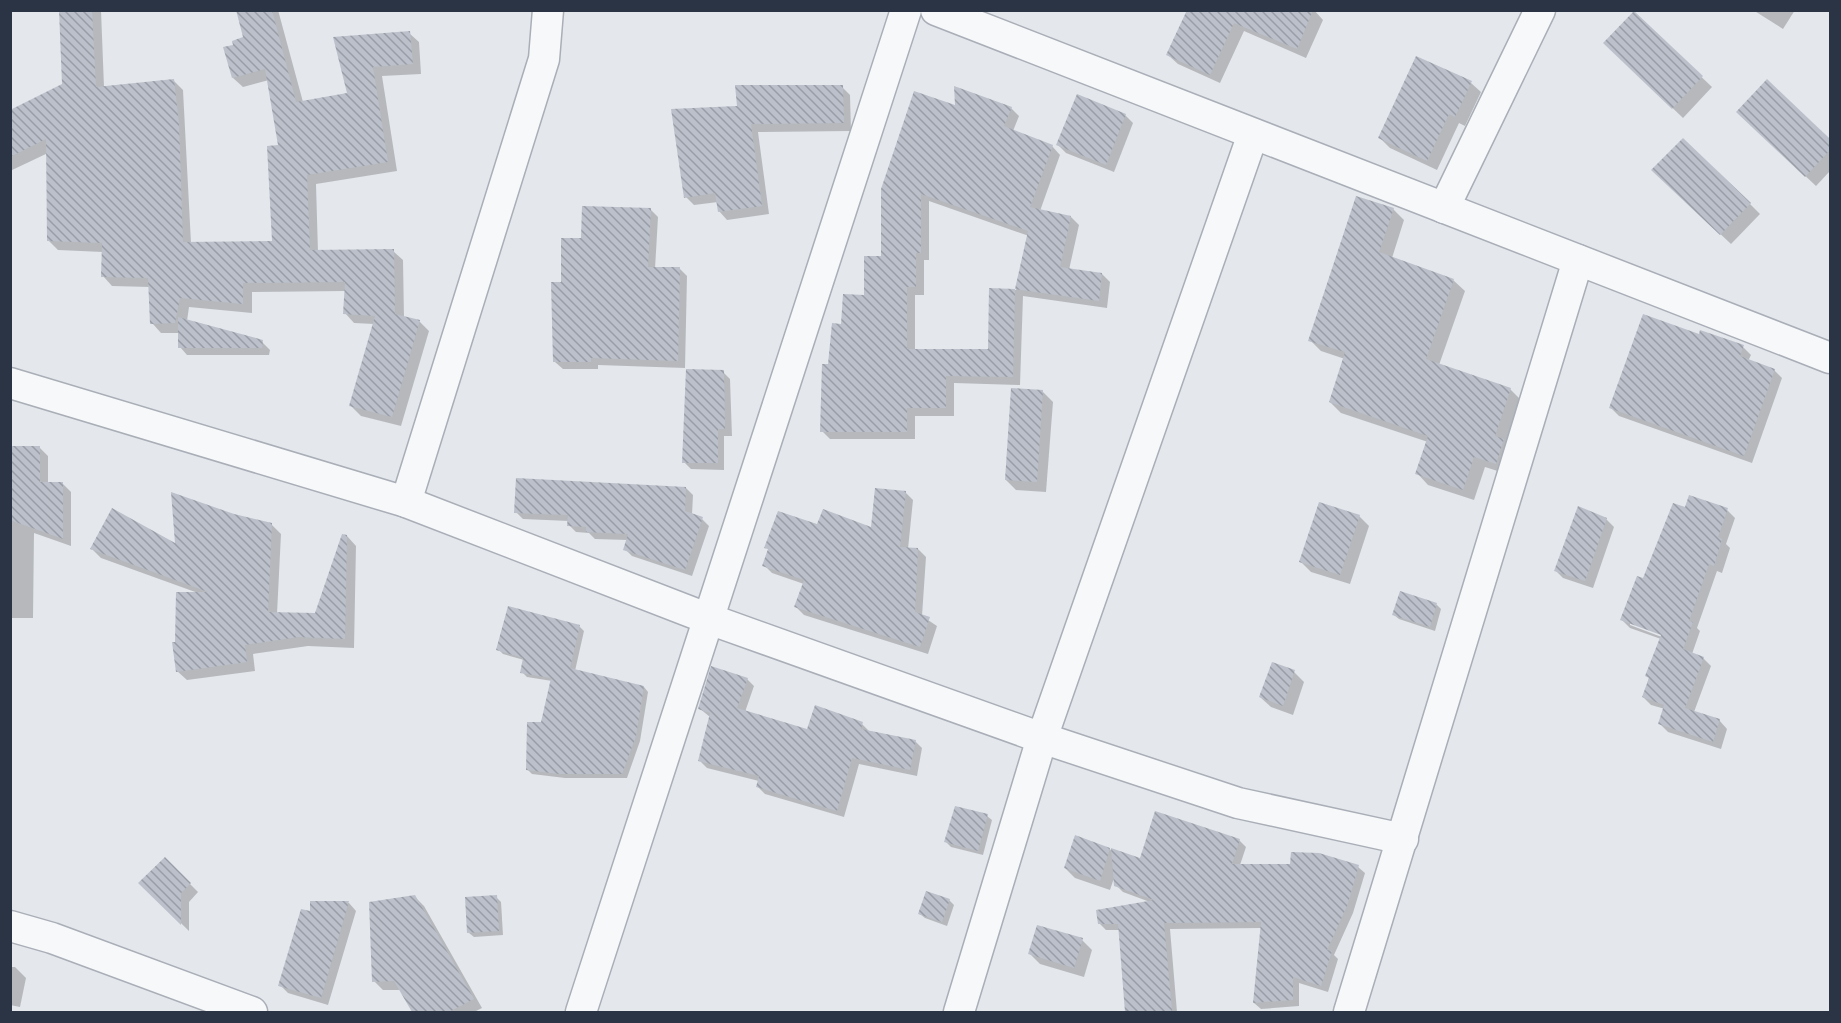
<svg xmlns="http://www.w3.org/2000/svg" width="1841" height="1023" font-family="'Varela Round',sans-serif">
  <defs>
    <pattern id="building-back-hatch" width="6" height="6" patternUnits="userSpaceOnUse" patternTransform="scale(1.5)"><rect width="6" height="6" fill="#bbc0ca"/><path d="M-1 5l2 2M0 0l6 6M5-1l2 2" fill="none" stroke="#989da6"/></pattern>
  </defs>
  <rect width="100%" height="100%" fill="#e4e7ec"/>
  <g fill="#0003" fill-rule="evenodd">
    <path d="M61 10H101L104 87 174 81 183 90 191 243H273L280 146 269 80 243 87 233 78 235 46 245 38 238 10H278L303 102 349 95 335 38 409 33 419 42 421 74 382 76 397 171 316 184 318 252 393 251 403 260 404 318 420 322 429 331 401 426 361 416 351 406 374 324 354 323 345 313 346 291 252 292V313L189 307 187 321 262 342 270 350 269 355H187L180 347V333H161L152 323 150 287 112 286 103 276V252L58 250 49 241 48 153 10 171V112L64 85Z"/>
    <path d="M1190 10H1314L1323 20 1306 58 1244 31 1220 83 1178 64 1168 55Z"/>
    <path d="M1753 10H1795L1783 29Z"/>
    <path d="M1634 13 1712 87 1683 118 1615 53Z"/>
    <path d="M1767 81 1830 141V171L1816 186 1748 122Z"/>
    <path d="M1471 83 1481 92 1465 126 1459 123 1437 170 1390 148 1380 138Z"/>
    <path d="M842 87 850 95 851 131 758 132 769 214 727 220 719 211 718 202 694 205 686 197 739 108Z"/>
    <path d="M956 107 1011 108 1019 116 1013 131 1052 146 1060 155 1040 211 1071 217 1079 225 1069 270 1102 274 1110 282 1107 308 1023 296 1020 385 954 383V416H915V439H830L822 431 830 366 843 325 865 297ZM929 201 1029 236 1016 290H991L989 351H915V295H924V260H929Z"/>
    <path d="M1125 115 1133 123 1114 172 1066 153 1058 145Z"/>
    <path d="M1663 180 1750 204 1760 214 1731 244Z"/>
    <path d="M650 209 658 217 655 269 679 268 687 276 685 368 598 365V369H563L555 362 562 284Z"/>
    <path d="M1393 209 1404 220 1392 258 1453 280 1465 291 1439 365 1510 389 1521 400 1507 474 1485 467 1474 500 1428 485 1417 473 1428 442 1341 413 1330 402 1345 359 1321 351 1310 340Z"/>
    <path d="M1700 336 1743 347 1751 355 1748 361 1774 370 1782 378 1752 463 1619 416 1611 408Z"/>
    <path d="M723 372 730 379 732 436H724V470L691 469 684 462V415H687Z"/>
    <path d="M1042 391 1053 402 1046 492 1016 490 1006 480Z"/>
    <path d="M10 447H39L48 456V484H63L71 492V546L34 533 33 618H10Z"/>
    <path d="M686 488 693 495 692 515 702 519 709 526 692 576 632 556 625 549 628 540 595 539 589 533 576 532 569 525V521L523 519 516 512Z"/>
    <path d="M905 492 913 500 908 549H918L926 557 922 616 937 626 928 654 804 615 796 607 804 584 772 573 764 565 769 550 766 547 818 526 872 529Z"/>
    <path d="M1686 509 1727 510 1735 518 1726 544 1730 548 1722 573 1717 571 1697 628 1700 631 1692 654 1703 658 1711 666 1694 712 1719 720 1727 729 1721 749 1668 732 1660 724 1665 709 1651 705 1643 697 1661 639 1630 628 1622 620ZM1630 622 1668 636 1667 639 1630 625Z"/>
    <path d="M233 516 272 525 281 534 277 614H316L347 536 356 546 354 648 308 646 253 654 255 671 187 680 177 671 176 643 198 593 101 558 92 549 177 546Z"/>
    <path d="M1359 516 1369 526 1350 584 1311 572 1301 562Z"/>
    <path d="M1606 519 1614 527 1593 588 1563 578 1555 570Z"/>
    <path d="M1401 593 1437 605 1441 609 1435 631 1399 619 1394 615Z"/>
    <path d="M579 626 584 631 575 671 644 687 648 692 640 741 627 778H565L532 774 527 769 542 723 552 681 527 677 522 672 524 660 503 654 498 649Z"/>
    <path d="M1294 672 1304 682 1293 715 1271 707 1260 697Z"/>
    <path d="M747 679 754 686 745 712 808 731 862 724 869 731 915 741 922 748 917 776 859 764 844 817 765 794 758 787 759 781 707 768 700 761 710 717 699 708Z"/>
    <path d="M987 816 992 820 983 855 951 847 946 842Z"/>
    <path d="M1239 840 1246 847 1240 865 1358 867 1365 873 1353 913 1334 955 1338 959 1328 992 1299 983V1006L1261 1009 1254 1003 1262 928 1170 929 1177 1012H1126L1120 930H1106L1099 923 1150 902 1123 892 1116 885 1115 875 1110 890 1075 878 1065 868 1110 849 1113 853 1141 860Z"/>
    <path d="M165 859 198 892 189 902V931L140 883Z"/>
    <path d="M415 897 424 906 482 1008 474 1012H414L401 990H383L374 981Z"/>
    <path d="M496 897 501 902 503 935 474 937 469 933Z"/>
    <path d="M949 900 954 905 947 926 925 918 920 914Z"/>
    <path d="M312 903H349L356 911 328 1005 288 993 280 985 312 913Z"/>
    <path d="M1082 940 1092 950 1084 977 1040 964 1030 954Z"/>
    <path d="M10 967H15L26 978 20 1007 10 1005Z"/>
  </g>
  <g fill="url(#building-back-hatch)" fill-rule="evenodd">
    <path d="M59 10H92L96 87 174 79 179 124 183 242 272 241 267 146 278 145 265 69 232 78 223 47 233 45 232 41 243 37 236 10H272L296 102 347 93 333 37 410 31 413 64 373 67 388 162 307 175 310 250 394 249 395 314 420 320 392 417 349 406 375 316 343 314 345 282 243 283V304L180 298 175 323 150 324 148 278 101 277 102 243 47 241 46 139 10 157V110L62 84Z"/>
    <path d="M1187 10H1313L1297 49 1234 23 1210 75 1166 55Z"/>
    <path d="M1634 11 1703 76 1672 109 1603 43Z"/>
    <path d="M1416 56 1472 81 1455 117 1449 114 1427 161 1378 138Z"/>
    <path d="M1767 79 1830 139V150L1805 177 1736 112Z"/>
    <path d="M735 85H843L844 123 751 124 762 206 718 212 715 193 684 198 671 109 737 106Z"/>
    <path d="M954 86 1012 107 1004 126 1053 145 1030 207 1071 216 1060 267 1102 273 1099 301 1015 289 1013 377 946 376V408H907V432H820L822 364H828L832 323 841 324 843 294 864 295V256H881V189L914 91 955 105ZM921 194 1028 231 1015 289 989 288 988 349H907V287H916V253H921Z"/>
    <path d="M1077 94 1126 114 1106 165 1056 145Z"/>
    <path d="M1683 138 1751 203 1720 235 1651 170Z"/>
    <path d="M1356 196 1394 208 1379 252 1454 279 1426 359 1511 388 1495 436 1504 439 1496 464 1474 457 1463 490 1415 474 1428 436 1329 402 1345 352 1308 341Z"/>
    <path d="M582 206 651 208 648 267H680L678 361 591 358V362H553L551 282H561V238H581Z"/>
    <path d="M1643 314 1699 334 1700 330 1744 345 1740 356 1775 369 1744 456 1609 408Z"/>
    <path d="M178 317 263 340 262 348H178Z"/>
    <path d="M686 369 724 370 725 429H718V463H682Z"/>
    <path d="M1011 388 1043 390 1037 482 1005 480Z"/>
    <path d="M10 446H40V482H63V539L10 520Z"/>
    <path d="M516 478 686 487 685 511 703 517 685 570 623 550 628 534 586 532V527L567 526 568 515 514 513Z"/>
    <path d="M875 488 906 491 900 547 918 548 915 612 930 617 920 647 794 607 804 580 762 566 768 549 764 548 778 511 817 524 823 509 871 527Z"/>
    <path d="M171 492 234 514 272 523 268 612 315 613 342 534 347 535 345 639 298 637 245 645 247 662 176 672 172 642H175L176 592H208L90 549 112 508 175 543Z"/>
    <path d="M1689 495 1728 508 1718 537 1722 539 1714 566 1709 564 1689 621 1693 622 1683 649 1704 657 1685 708 1720 719 1713 742 1658 724 1664 705 1642 697 1649 678 1645 676 1661 635 1620 620 1637 576 1643 578 1673 503 1685 507Z"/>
    <path d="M1319 502 1360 515 1340 575 1299 562Z"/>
    <path d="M1578 506 1607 518 1585 581 1554 571Z"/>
    <path d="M1400 591 1437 603 1430 627 1392 615Z"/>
    <path d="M508 606 580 625 570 668 644 686 636 736 622 774H559L526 770 527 722H541L551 678 520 673 523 658 496 650Z"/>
    <path d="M1272 662 1295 670 1283 706 1259 697Z"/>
    <path d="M711 666 748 678 737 708 807 729 815 705 863 722 861 729 916 740 910 770 852 758 837 811 756 787 759 776 698 761 710 713 698 709Z"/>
    <path d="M955 806 988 814 978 851 944 842Z"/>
    <path d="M1155 811 1240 839 1232 864H1290L1291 852 1319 853 1359 865 1347 906 1327 950 1332 951 1321 986 1293 977V1000L1253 1003 1261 922 1164 923 1172 1011 1125 1012 1118 924H1098L1096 910 1154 900 1114 886 1111 848 1140 858Z"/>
    <path d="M1075 835 1110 848 1100 881 1064 868Z"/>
    <path d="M165 857 191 883 181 893V925L138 883Z"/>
    <path d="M926 891 950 899 942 922 918 914Z"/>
    <path d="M415 895 474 999 449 1012H412L394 981 372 982 369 902Z"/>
    <path d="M497 895 499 931 467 933 465 897Z"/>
    <path d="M310 901H349L321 998 278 986 301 909 310 911Z"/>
    <path d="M1037 925 1083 938 1074 968 1028 954Z"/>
  </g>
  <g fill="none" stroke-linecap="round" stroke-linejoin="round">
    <defs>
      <g id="minor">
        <path d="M936 10 1830 358"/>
        <path d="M1444 208 1540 10"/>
        <path d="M10 383 406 502 709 619 1042 738 1238 803 1403 839"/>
        <path d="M406 502 544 59 548 10"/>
        <path d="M10 926 52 938 252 1012"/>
        <path d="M581 1012 906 10"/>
        <path d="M959 1012 1042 738 1253 134"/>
        <path d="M1349 1012 1578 260"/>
      </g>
    </defs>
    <use href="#minor" stroke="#a9aeb7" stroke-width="33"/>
    <use href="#minor" stroke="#f7f8fa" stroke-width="30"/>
  </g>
  <rect width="1841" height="1023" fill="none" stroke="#2b3445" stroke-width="24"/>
</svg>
